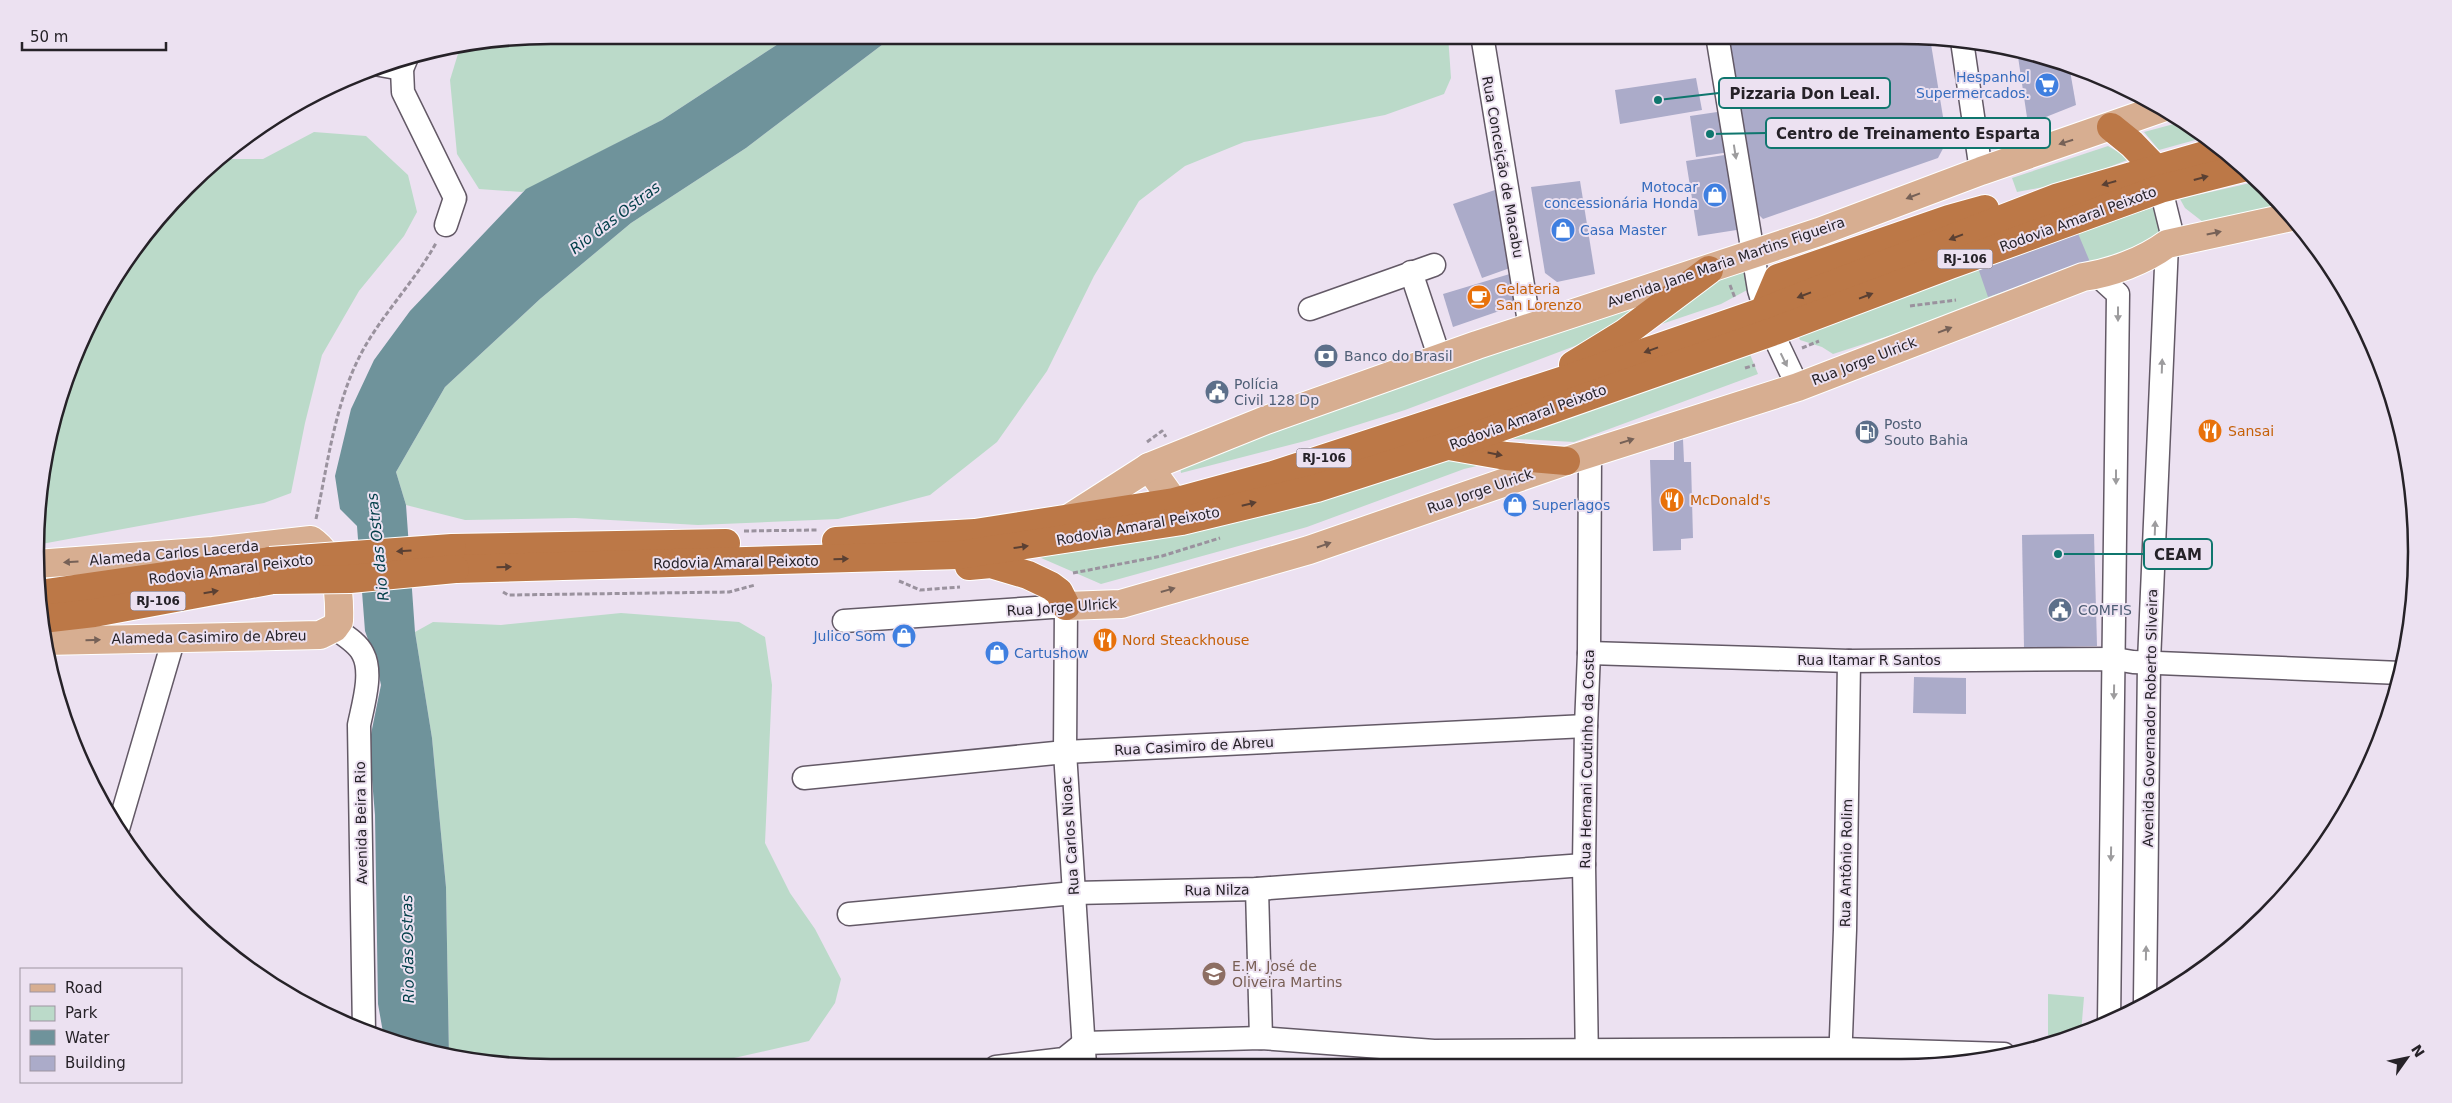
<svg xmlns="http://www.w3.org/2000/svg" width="2452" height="1103" font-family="'DejaVu Sans',sans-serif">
  <rect width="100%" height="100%" fill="#ece1f1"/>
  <g fill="#bbdac9">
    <path d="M552 35H792L662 120 522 192 479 189 457 154 450 80 461 44Z"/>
    <path d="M895 35H1448L1451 78 1444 94 1385 115 1244 142 1185 166 1139 201 1094 276 1047 371 997 442 930 495 838 519 698 525 575 518 465 520 406 505 396 472 445 387 540 299 631 223 746 148Z"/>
    <path d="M2185 121 2206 137 2159 150 2144 132Z"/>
    <path d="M314 132 366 136 408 175 417 212 404 236 359 291 322 355 305 423 291 493 264 503 36 545 45 451 63 385 104 294 163 211 211 163 217 159H263Z"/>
    <path d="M2108 146 2130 159 2070 182 2017 192 2012 178Z"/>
    <path d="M2259 181 2283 207 2203 222 2185 208 2180 199Z"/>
    <path d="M2161 205 2163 237 1990 303 1833 354 1822 347 1800 340 1795 328 1977 265Z"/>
    <path d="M1744 269 1749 289 1721 304 1638 332 1704 284Z"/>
    <path d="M1642 307 1588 341 1405 410 1309 440 1181 473 1179 461 1276 432 1605 314Z"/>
    <path d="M1747 347 1758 374 1574 442 1498 438Z"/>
    <path d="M1446 454 1498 461 1464 469 1307 527 1101 584 1032 554Z"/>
    <path d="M621 613 739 622 765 637 772 685 765 843 790 893 815 929 841 979 835 1003 809 1041 725 1060 679 1063 670 1068H551L449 1057 446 887 432 738 415 632 433 622 501 625Z"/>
    <path d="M2048 994 2084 997 2081 1033 2069 1036 2048 1035Z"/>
  </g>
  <path fill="#6f939b" d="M792 35H895L746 148 631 223 540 299 445 387 396 472 406 505 415 632 432 738 446 887 449 1057 384 1038 378 1004 375 815 369 744 381 685 376 662 365 631 357 526 340 509 335 476 351 409 374 360 410 311 526 189 662 120Z"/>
  <g fill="#ababc9">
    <path d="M1725 35H1901L1930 38 1947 141 1938 158 1763 219 1754 210Z"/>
    <path d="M2017 50 2069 65 2076 105 2028 124Z"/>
    <path d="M1696 78 1702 110 1620 124 1615 90Z"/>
    <path d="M1724 111 1730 152 1696 157 1690 116Z"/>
    <path d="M1731 154 1743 229 1698 236 1686 161Z"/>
    <path d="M1580 181 1595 274 1557 282 1545 273 1531 187Z"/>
    <path d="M1495 190 1510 268 1482 278 1453 204Z"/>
    <path d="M2077 231 2090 262 1988 297 1977 265Z"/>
    <path d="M1513 273 1516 291 1514 300 1508 308 1453 327 1443 294Z"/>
    <path d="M1674 439H1683L1684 462H1691L1693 538 1681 539V550L1653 551 1650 460H1674Z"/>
    <path d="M2094 534 2097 646 2024 648 2022 535Z"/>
    <path d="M1914 677 1966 678V714L1913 713Z"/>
  </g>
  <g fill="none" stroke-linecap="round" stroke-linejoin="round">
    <defs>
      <g id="minor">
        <path d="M1482 35 1530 328"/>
        <path d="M1717 35 1759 290 1772 332 1798 387"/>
        <path d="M1962 41 1981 171"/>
        <path d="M407 57 402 69 403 92 455 198 446 225"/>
        <path d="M380 65 402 69"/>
        <path d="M1411 272 1440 359"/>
        <path d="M2097 275 2118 294 2109 1023"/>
        <path d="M1310 309 1434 265"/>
        <path d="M844 621 1066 606 1065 752 1085 1066"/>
        <path d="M334 628C344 635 358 643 363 654 373 673 363 705 359 725L364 1032"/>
        <path d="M1589 653 1849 661 2115 659 2133 662 2401 673"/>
        <path d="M804 778 1065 752 1586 726"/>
        <path d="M118 829 174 638"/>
        <path d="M1257 889 1261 1038"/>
        <path d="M849 914 1074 893 1257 889 1584 865"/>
        <path d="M2145 1001 2149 662 2167 244 2173 238 2157 173"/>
        <path d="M1840 1063 1845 930 1849 661"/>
        <path d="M1587 1064 1584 865 1586 726 1589 653 1590 453"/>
        <path d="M996 1067 1064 1059 1084 1043 1261 1038 1434 1051 1841 1049 2004 1054"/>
      </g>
      <g id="major">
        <path d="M1149 467 1174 502"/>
        <path d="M1071 517 1149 467 1266 420 1477 345 1819 232 1981 171 2162 108"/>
        <path d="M36 564 213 551 311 540C337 558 340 592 339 621L334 628 320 635 44 641"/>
        <path d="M1066 606 1121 604 1309 550 1566 461 1798 387 2083 277C2111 273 2144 261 2167 244L2291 217"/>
      </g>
      <g id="highway">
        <path d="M2111 127 2132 144 2156 169"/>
        <path d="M1764 311 1778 278 1949 219 1985 209"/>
        <path d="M1573 365 1625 333 1709 270"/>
        <path d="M1449 446 1506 456 1566 461"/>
        <path d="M836 541 975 533 1174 502 1273 475 1576 376 1764 311 2056 198 2222 150"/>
        <path d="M452 548 726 543"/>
        <path d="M969 566 991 564 1028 575 1051 586 1059 592 1066 606"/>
        <path d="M455 569 959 555 1182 521 1317 488 1447 446 1772 332 1950 265 2160 189 2243 168"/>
        <path d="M39 594 270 561"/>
        <path d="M42 619 94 613 273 580"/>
      </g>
    </defs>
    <use href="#minor" stroke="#635966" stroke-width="25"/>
    <use href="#major" stroke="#fff" stroke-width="30"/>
    <use href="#highway" stroke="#fff" stroke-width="30"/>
    <g stroke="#9a929e" stroke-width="3" stroke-dasharray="5 2.5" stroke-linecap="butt">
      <path d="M1730 285 1735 298"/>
      <path d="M1910 306 1956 300"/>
      <path d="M1802 348 1819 341"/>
      <path d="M1745 368 1755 365"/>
      <path d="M1147 442 1162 431 1166 437"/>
      <path d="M316 519C328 463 335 401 363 350 384 312 415 281 436 243"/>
      <path d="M744 531 817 530"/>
      <path d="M1073 573 1162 556 1220 538"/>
      <path d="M899 581 920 590 960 587"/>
      <path d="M503 592 508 595 729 592 755 585"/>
    </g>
    <use href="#minor" stroke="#fff" stroke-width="22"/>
    <use href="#major" stroke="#d7ae91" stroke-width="28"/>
    <use href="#highway" stroke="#bc7847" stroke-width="28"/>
    <defs>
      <g id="highway-bridge">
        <path d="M270 561 452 548"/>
        <path d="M273 580 350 579 455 569"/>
      </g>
    </defs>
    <use href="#highway-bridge" stroke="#fff" stroke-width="30" stroke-linecap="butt"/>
    <use href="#highway-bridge" stroke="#bc7847" stroke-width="28"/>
  </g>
  <defs><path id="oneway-solid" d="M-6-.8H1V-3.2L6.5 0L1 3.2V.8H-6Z" transform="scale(1.25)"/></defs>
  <g fill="#766157">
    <use href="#oneway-solid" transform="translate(2066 142) rotate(162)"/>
    <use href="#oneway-solid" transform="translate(1913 196) rotate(159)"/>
    <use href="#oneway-solid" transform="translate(2214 233) rotate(-12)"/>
    <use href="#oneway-solid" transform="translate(1945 330) rotate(-21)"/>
    <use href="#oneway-solid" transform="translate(1627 441) rotate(-18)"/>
    <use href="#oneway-solid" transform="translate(1324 545) rotate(-19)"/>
    <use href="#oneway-solid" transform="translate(71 562) rotate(176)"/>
    <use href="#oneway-solid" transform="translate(1168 590) rotate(-16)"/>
    <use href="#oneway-solid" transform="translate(93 640) rotate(-1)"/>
  </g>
  <g fill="#9d9c9e">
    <use href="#oneway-solid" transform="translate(1735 152) rotate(81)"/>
    <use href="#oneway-solid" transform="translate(2118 314) rotate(90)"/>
    <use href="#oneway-solid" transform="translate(1784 360) rotate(64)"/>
    <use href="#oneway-solid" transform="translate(2162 366) rotate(-88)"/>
    <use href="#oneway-solid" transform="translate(2116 477) rotate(90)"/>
    <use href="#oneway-solid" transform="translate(2155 528) rotate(-88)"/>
    <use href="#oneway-solid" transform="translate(2114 692) rotate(91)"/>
    <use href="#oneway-solid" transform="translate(2111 854) rotate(91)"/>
    <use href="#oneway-solid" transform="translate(2146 953) rotate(-89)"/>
  </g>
  <g fill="#5a4033">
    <use href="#oneway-solid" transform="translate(2201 178) rotate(-15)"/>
    <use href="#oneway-solid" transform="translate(2109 183) rotate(164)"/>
    <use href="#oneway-solid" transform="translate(1956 237) rotate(159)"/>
    <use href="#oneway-solid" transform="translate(1804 295) rotate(159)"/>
    <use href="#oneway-solid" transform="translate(1866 296) rotate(-21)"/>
    <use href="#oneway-solid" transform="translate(1651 350) rotate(160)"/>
    <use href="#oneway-solid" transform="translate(1495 454) rotate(11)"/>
    <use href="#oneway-solid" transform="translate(1249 504) rotate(-14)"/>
    <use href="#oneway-solid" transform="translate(1021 547) rotate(-8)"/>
    <use href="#oneway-solid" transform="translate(404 551) rotate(176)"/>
    <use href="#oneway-solid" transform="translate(841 559) rotate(-1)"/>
    <use href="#oneway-solid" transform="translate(504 567) rotate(-1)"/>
    <use href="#oneway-solid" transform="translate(211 592) rotate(-10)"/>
  </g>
  <defs>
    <symbol id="supermarket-disc" viewBox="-11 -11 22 22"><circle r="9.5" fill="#3f7fe0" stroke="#ece1f1"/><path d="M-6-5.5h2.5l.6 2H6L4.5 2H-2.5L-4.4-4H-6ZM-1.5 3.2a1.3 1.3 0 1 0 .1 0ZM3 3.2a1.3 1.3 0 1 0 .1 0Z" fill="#fff"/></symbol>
    <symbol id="shop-disc" viewBox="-11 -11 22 22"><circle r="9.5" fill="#3f7fe0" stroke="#ece1f1"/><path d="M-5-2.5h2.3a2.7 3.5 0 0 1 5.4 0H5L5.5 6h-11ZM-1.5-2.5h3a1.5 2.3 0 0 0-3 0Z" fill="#fff"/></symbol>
    <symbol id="cafe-disc" viewBox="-11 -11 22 22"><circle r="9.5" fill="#e8710a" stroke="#ece1f1"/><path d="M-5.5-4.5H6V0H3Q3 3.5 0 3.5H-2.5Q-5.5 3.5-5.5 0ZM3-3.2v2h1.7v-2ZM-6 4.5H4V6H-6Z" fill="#fff"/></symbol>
    <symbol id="bank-disc" viewBox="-11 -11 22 22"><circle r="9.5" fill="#5c6f8a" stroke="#ece1f1"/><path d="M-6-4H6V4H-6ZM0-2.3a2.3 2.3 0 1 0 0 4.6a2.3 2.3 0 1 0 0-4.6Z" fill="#fff"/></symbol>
    <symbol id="civic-disc" viewBox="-11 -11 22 22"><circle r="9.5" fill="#5c6f8a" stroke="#ece1f1"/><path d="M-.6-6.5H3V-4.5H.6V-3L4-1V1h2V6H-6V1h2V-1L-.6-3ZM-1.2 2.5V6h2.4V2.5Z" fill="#fff"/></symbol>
    <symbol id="restaurant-disc" viewBox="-11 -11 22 22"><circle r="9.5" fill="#e8710a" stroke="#ece1f1"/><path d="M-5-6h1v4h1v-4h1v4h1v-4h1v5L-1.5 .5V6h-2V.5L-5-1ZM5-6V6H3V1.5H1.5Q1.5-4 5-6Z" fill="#fff"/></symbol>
    <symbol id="fuel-disc" viewBox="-11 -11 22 22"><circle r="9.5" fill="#5c6f8a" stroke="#ece1f1"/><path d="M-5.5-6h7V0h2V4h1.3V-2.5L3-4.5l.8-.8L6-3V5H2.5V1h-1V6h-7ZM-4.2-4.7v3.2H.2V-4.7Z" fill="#fff"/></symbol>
    <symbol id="school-disc" viewBox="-11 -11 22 22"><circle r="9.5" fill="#8d6e63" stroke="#ece1f1"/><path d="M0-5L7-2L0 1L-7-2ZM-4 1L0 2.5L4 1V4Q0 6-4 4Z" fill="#fff"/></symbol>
  </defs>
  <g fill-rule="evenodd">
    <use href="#supermarket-disc" x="2033" y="71" width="28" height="28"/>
    <use href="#shop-disc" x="1701" y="181" width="28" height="28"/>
    <use href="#shop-disc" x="1549" y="216" width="28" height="28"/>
    <use href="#cafe-disc" x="1465" y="283" width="28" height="28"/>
    <use href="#bank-disc" x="1312" y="342" width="28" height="28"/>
    <use href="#civic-disc" x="1203" y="378" width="28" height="28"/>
    <use href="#restaurant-disc" x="2196" y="417" width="28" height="28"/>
    <use href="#fuel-disc" x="1853" y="418" width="28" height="28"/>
    <use href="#restaurant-disc" x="1658" y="486" width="28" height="28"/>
    <use href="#shop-disc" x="1501" y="491" width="28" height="28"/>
    <use href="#civic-disc" x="2046" y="596" width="28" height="28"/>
    <use href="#shop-disc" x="890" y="622" width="28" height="28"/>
    <use href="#restaurant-disc" x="1091" y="626" width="28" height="28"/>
    <use href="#shop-disc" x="983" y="639" width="28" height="28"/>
    <use href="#school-disc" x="1200" y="960" width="28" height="28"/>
  </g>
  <g text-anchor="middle" stroke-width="4" stroke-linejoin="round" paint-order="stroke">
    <g fill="#ece1f1" stroke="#615b64" stroke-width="1">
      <rect x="1937.5" y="249.5" width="55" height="19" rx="4"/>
      <rect x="1296.5" y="448.5" width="55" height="19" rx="4"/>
      <rect x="130.5" y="591.5" width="55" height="19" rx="4"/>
    </g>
    <g font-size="12" font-weight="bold" fill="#262228">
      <text x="1965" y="263">RJ-106</text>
      <text x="1324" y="462">RJ-106</text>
      <text x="158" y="605">RJ-106</text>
    </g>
    <g font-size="14" fill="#366cbe" stroke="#ece1f1" text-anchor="end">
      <text x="2030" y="82">Hespanhol<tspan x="2030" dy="16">Supermercados.</tspan></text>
      <text x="1698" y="192">Motocar<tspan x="1698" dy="16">concessionária Honda</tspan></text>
      <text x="1580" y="235" text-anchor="start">Casa Master</text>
      <text x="1532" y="510" text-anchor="start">Superlagos</text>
      <text x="886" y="641">Julico Som</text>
      <text x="1014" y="658" text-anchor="start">Cartushow</text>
    </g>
    <g font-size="14" fill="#262228" stroke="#ece1f1">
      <text transform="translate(1503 167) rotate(80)" y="5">Rua Conceição de Macabu</text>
      <text transform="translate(2078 219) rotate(-20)" y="5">Rodovia Amaral Peixoto</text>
      <text transform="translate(1726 262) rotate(-19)" y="5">Avenida Jane Maria Martins Figueira</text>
      <text transform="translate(1864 361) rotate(-21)" y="5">Rua Jorge Ulrick</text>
      <text transform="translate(1528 417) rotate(-20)" y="5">Rodovia Amaral Peixoto</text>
      <text transform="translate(1480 491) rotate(-19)" y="5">Rua Jorge Ulrick</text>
      <text transform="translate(1138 526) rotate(-10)" y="5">Rodovia Amaral Peixoto</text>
      <text transform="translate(174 553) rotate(-5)" y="5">Alameda Carlos Lacerda</text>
      <text transform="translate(736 562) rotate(-1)" y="5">Rodovia Amaral Peixoto</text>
      <text transform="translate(231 569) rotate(-7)" y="5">Rodovia Amaral Peixoto</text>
      <text transform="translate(1062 607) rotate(-4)" y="5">Rua Jorge Ulrick</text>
      <text transform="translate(209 637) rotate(-1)" y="5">Alameda Casimiro de Abreu</text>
      <text x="1869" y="665">Rua Itamar R Santos</text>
      <text transform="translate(2150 718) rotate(-89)" y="5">Avenida Governador Roberto Silveira</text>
      <text transform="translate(1194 746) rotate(-3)" y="5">Rua Casimiro de Abreu</text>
      <text transform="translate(1587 759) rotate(-89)" y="5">Rua Hernani Coutinho da Costa</text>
      <text transform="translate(361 823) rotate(-91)" y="5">Avenida Beira Rio</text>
      <text transform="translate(1070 836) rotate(-94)" y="5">Rua Carlos Nioac</text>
      <text transform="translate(1846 863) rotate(-89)" y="5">Rua Antônio Rolim</text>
      <text transform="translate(1217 890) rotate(-1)" y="5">Rua Nilza</text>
    </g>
    <g font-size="14" fill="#c56008" stroke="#ece1f1" text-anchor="start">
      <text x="1496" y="294">Gelateria<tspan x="1496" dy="16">San Lorenzo</tspan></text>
      <text x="2228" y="436">Sansai</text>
      <text x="1690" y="505">McDonald's</text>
      <text x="1122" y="645">Nord Steackhouse</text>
    </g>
    <g font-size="14" fill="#4e5e75" stroke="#ece1f1" text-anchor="start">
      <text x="1344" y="361">Banco do Brasil</text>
      <text x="1234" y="389">Polícia<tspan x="1234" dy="16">Civil 128 Dp</tspan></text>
      <text x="1884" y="429">Posto<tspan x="1884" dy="16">Souto Bahia</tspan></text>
      <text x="2078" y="615">COMFIS</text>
    </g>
    <g font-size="14" fill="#785e54" stroke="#ece1f1" text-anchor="start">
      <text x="1232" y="971">E.M. José de<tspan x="1232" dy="16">Oliveira Martins</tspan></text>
    </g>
    <g font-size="15" font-style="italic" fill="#013e48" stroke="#ece1f1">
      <text transform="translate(615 218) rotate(-37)" y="5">Rio das Ostras</text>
      <text transform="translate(378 547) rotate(-96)" y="5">Rio das Ostras</text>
      <text transform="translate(408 949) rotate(-91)" y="5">Rio das Ostras</text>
    </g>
  </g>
  <path d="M0 0H2452V1103H0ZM551 44H1901A507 507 0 0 1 2408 551V552A507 507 0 0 1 1901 1059H551A507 507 0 0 1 44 552V551A507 507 0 0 1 551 44Z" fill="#ece1f1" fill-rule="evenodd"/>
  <path fill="none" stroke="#262228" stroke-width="2.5" d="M551 44H1901A507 507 0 0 1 2408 551V552A507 507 0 0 1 1901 1059H551A507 507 0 0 1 44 552V551A507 507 0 0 1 551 44Z"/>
  <path fill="none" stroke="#0f766e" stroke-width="2" d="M1658 100L1719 93M1710 134L1766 133M2058 554L2144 554"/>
  <g fill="#0f766e" stroke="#ece1f1" stroke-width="2">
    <circle cx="1658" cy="100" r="5"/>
    <circle cx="1710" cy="134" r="5"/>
    <circle cx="2058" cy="554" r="5"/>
  </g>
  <g fill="#ece1f1" stroke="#0f766e" stroke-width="2">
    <rect x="1719" y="78" width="171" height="30" rx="5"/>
    <rect x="1766" y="118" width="284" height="30" rx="5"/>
    <rect x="2144" y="539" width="68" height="30" rx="5"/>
  </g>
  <g font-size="15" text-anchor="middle" font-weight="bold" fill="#262228">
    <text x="1805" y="99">Pizzaria Don Leal.</text>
    <text x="1908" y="139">Centro de Treinamento Esparta</text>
    <text x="2178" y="560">CEAM</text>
  </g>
  <rect x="20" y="968" width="162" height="115" fill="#ece1f1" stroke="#9d95a1"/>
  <rect x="30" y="984" width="25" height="8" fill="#d7ae91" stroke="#9d95a1"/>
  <text x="65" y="993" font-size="15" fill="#262228">Road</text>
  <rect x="30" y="1006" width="25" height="15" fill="#bbdac9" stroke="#9d95a1"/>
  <text x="65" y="1018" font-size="15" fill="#262228">Park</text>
  <rect x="30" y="1030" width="25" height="15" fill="#6f939b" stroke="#9d95a1"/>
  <text x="65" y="1043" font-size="15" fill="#262228">Water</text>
  <rect x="30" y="1056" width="25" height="15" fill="#ababc9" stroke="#9d95a1"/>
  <text x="65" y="1068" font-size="15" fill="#262228">Building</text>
  <g transform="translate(2407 1058) rotate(57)" stroke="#ece1f1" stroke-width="4" paint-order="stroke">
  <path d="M0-4L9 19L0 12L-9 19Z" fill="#262228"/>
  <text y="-8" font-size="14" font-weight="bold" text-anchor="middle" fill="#262228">N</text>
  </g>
  <path d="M22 42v8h144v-8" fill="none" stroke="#262228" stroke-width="2.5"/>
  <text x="30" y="42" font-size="15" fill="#262228" stroke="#ece1f1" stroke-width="4" paint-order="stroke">50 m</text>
</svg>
